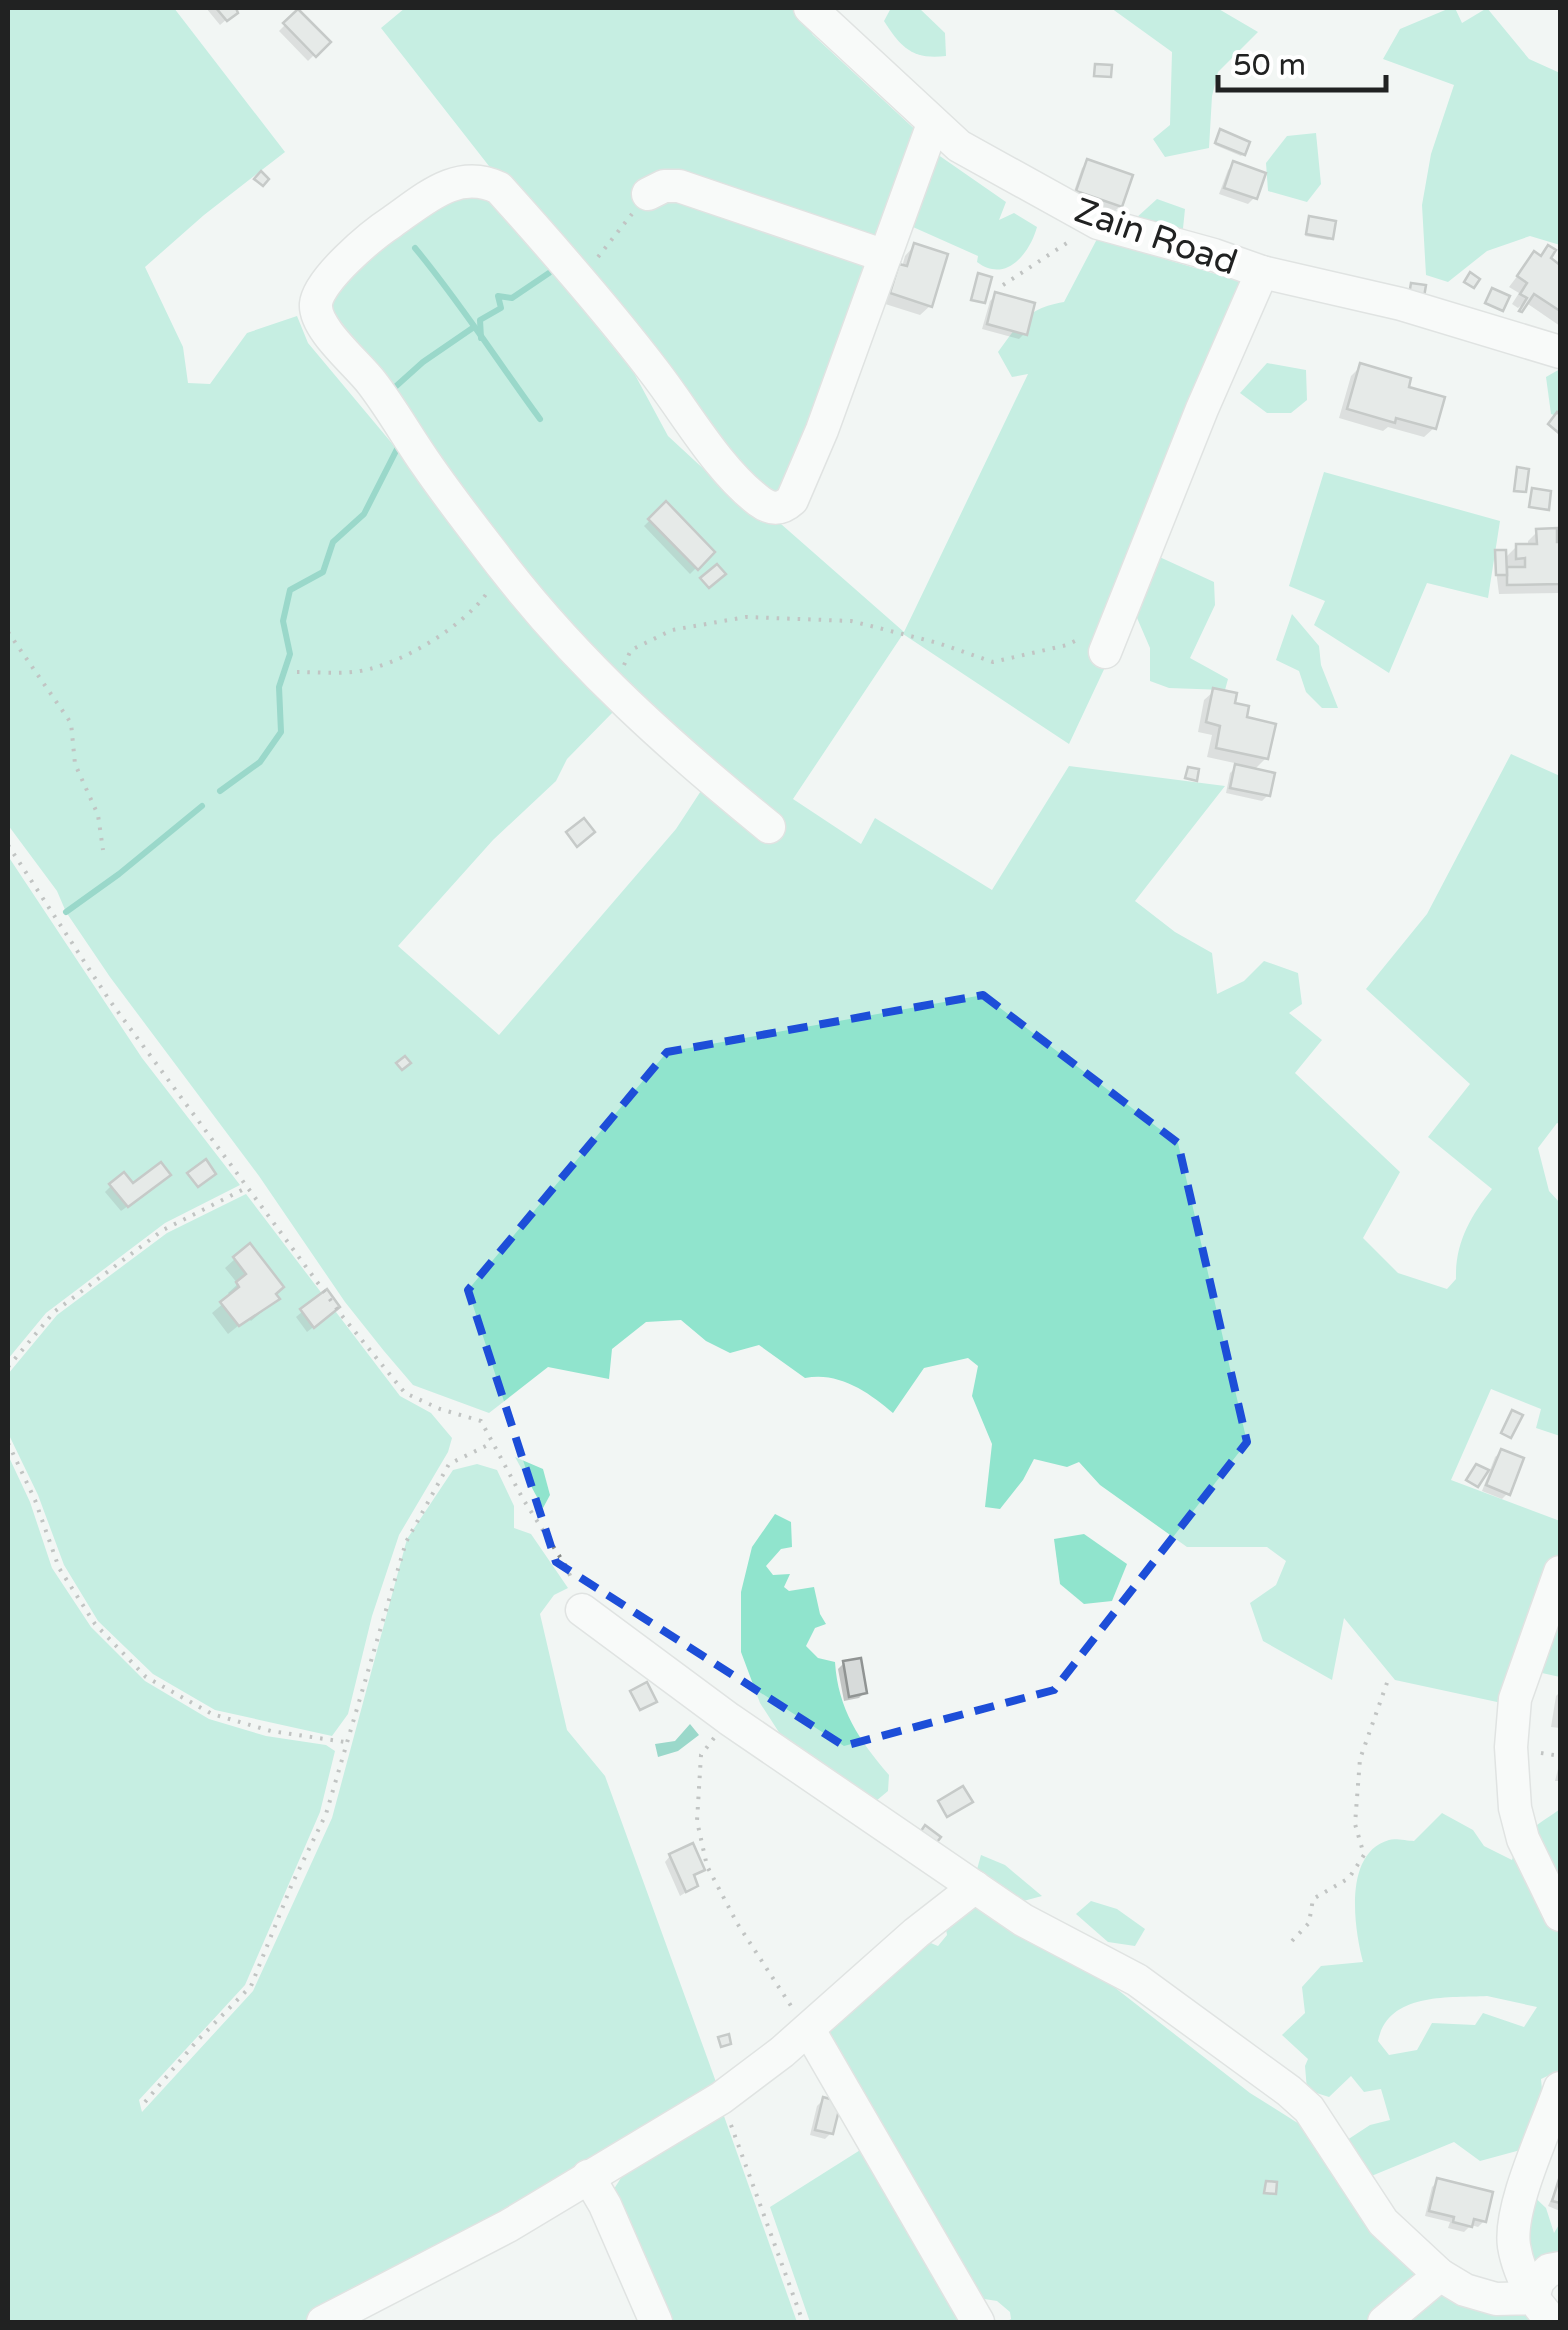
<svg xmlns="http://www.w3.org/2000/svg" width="1568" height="2330" font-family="'Varela Round',sans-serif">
  <rect width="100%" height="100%" fill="#f2f6f4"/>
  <g fill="#90e4cd" fill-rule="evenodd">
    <path d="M8 8H174L285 152 204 215 145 267 183 347 188 383 210 384 247 333 297 316 308 343 615 710 567 759 556 781 493 840 398 946 499 1035 676 829 714 771 559 618 329 320 328 297 434 202 473 193 503 210 634 373 668 436 761 522 781 524 904 632 1028 374 1012 377 998 352C1019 323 1028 308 1064 302L1097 239 1246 283 1107 663 1069 744 903 634 793 799 861 844 875 818 992 890 1069 766 1225 786 1135 901 1175 932 1212 953 1217 994 1244 981 1264 961 1298 973 1302 1004 1289 1013 1322 1040 1295 1073 1400 1172 1363 1238 1398 1273 1447 1289 1456 1279C1455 1243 1470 1217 1492 1189L1428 1137 1470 1084 1366 989 1427 914 1511 754 1560 776V1124L1557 1123 1538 1148 1549 1191 1560 1203V1436L1536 1428 1541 1409 1491 1389 1451 1480 1560 1521V1555L1511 1705 1395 1680 1344 1618 1332 1680 1263 1641 1250 1603 1276 1585 1286 1561 1267 1547H1187L1100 1485 1079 1462 1067 1467 1034 1459 1023 1480 1000 1509 985 1507 992 1444 972 1396 978 1366 968 1358 924 1368 893 1413C869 1392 838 1371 805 1378L759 1345 730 1353 706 1341 681 1320 646 1322 612 1349 609 1379 548 1367 489 1413 413 1385 384 1351 345 1302 259 1176 110 977 66 912 57 891 8 825Z"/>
    <path d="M405 8H795L813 35 921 135 881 246 653 172 673 194 869 252 871 269 785 502 765 503 496 175 381 28Z"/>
    <path d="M891 8H919L945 33 946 56C913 60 901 48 884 21Z"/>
    <path d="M1111 8H1217L1258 32 1218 72 1212 96 1209 148 1165 157 1153 139 1170 125 1172 52Z"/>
    <path d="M1450 8H1455L1462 23 1487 8 1529 59 1560 73V245L1530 236 1487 251 1448 282 1426 275 1422 205 1431 154 1454 85 1383 59 1400 29Z"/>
    <path d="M1316 133 1321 184 1307 202 1268 191 1266 163 1287 136Z"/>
    <path d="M934 152 1006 202 999 220 1014 213 1037 227C1030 253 1006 284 977 262L978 256 904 223Z"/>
    <path d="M1157 199 1185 209 1181 248 1124 229Z"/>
    <path d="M1267 363 1306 370 1307 400 1291 413H1267L1240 393Z"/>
    <path d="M1560 369V417L1551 414 1546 377Z"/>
    <path d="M1324 472 1500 521 1488 598 1427 583 1389 673 1314 625 1325 601 1289 586Z"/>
    <path d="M1153 554 1214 582 1215 605 1190 658 1228 679 1225 690 1169 688 1150 681V648L1128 597Z"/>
    <path d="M1292 614 1319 646 1321 665 1338 708H1322L1306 692 1299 671 1276 660Z"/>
    <path d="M8 856 142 1058 240 1185 165 1223 46 1313 8 1359Z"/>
    <path d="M246 1194 400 1396 431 1413 452 1438 448 1452 399 1535 372 1616 348 1714 332 1736 215 1710 153 1674 98 1621 64 1565 38 1495 8 1433V1374L57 1315 167 1233Z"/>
    <path d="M8 1455 30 1502 52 1568 91 1627 145 1681 209 1719 266 1736 326 1745 335 1751 320 1812 245 1985 139 2100 142 2112 253 1991 332 1818 407 1539 453 1470 477 1464 497 1470 514 1506V1528L531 1534 568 1588 554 1595 540 1614 567 1730 605 1776 716 2082 679 2109 308 2322H8Z"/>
    <path d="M515 1457 543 1469 550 1495 543 1508Z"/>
    <path d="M775 1514 791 1522 792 1547 781 1549 766 1566 773 1575 790 1574 784 1587 789 1591 814 1587 820 1614 826 1624 815 1628 806 1646 818 1658 835 1662C838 1709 859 1740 889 1775L888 1791 876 1801 782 1737 760 1703 741 1652V1592L752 1547Z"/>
    <path d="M1084 1534 1127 1564 1112 1601 1084 1604 1060 1584 1054 1539Z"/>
    <path d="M1560 1591V1677L1533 1671Z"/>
    <path d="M1560 1809V1893L1533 1886 1560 1936V2062L1558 2071 1541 2079 1543 2100 1528 2148 1480 2161 1454 2142 1369 2177 1344 2142 1370 2125 1390 2120 1381 2089 1364 2092 1351 2076 1329 2097 1307 2090 1305 2066 1308 2059 1282 2035 1305 2013 1302 1987 1321 1966 1363 1962C1354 1928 1343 1853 1389 1840 1395 1838 1407 1841 1414 1841L1442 1813 1473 1830 1484 1846 1512 1860C1521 1831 1537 1826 1560 1809ZM1487 1996 1537 2007 1524 2027 1483 2013 1475 2025 1432 2023 1417 2050 1389 2055 1378 2041C1388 1992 1448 1998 1487 1996Z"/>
    <path d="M981 1855 1005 1865 1042 1896 1016 1903 976 1873Z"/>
    <path d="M1091 1901 1117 1909 1145 1929 1135 1946 1108 1942 1076 1914Z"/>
    <path d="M976 1904 1100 1976 1250 2093 1304 2127 1426 2273 1370 2322H1006L1011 2319 1010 2312 997 2301 966 2296 819 2024 921 1939 938 1946 947 1935 944 1917Z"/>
    <path d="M719 2102 797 2322H664L612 2192 626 2170Z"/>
    <path d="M865 2147 949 2305 964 2322H810L770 2207Z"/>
    <path d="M1529 2192 1546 2208 1554 2233 1560 2223V2251L1529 2272Z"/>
    <path d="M1439 2291 1532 2311 1541 2322H1405Z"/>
  </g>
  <path fill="#30b397" d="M690 1724 699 1735 678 1751 658 1757 655 1744 675 1741Z"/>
  <g fill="#0003">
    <path d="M206 8H234L231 9 234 13 220 25Z"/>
    <path d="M298 12 327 42 308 61 279 31Z"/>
    <path d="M1219 134 1243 154 1241 156 1215 145Z"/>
    <path d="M1088 162 1120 206 1114 212 1072 197 1082 168Z"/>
    <path d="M1233 164 1254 198 1248 204 1219 194 1228 170Z"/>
    <path d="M1310 218 1331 238 1328 240 1305 236Z"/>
    <path d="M914 246 930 306 920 315 882 303 890 276 902 267 905 256Z"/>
    <path d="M1548 248 1547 259 1560 268V326L1525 302 1518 308 1512 304 1519 293 1509 287 1534 254 1539 257Z"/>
    <path d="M996 295 1025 333 1019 339 982 329 990 301Z"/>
    <path d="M1361 366 1406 389 1434 428 1424 437 1388 427 1383 431 1339 418 1351 376Z"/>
    <path d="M666 505 712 552 690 574 644 526Z"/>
    <path d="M1537 532 1554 545 1560 544V593L1499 594 1494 555 1496 553 1504 559 1517 546H1528V541Z"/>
    <path d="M1214 691 1232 705 1266 758 1253 771 1268 795 1262 801 1226 793 1230 773 1239 764 1207 757 1212 735 1198 732 1204 700Z"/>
    <path d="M162 1181 121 1211 105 1192 111 1186Z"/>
    <path d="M235 1259 277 1299 251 1321 248 1318 228 1334 212 1313 231 1297 228 1293 238 1284 225 1268Z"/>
    <path d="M326 1292 331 1313 307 1332 296 1317Z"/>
    <path d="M1501 1452 1508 1493 1502 1499 1482 1491 1495 1457Z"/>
    <path d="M844 1663 865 1692 859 1698 844 1701 838 1669Z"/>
    <path d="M1560 1692V1728L1551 1727 1556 1696Z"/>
    <path d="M1559 1765H1560V1781H1555Z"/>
    <path d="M670 1856 702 1870 692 1877 696 1886 680 1896 665 1862Z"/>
    <path d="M823 2100 831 2133 825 2139 810 2135 817 2106Z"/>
    <path d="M1560 2180V2211L1548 2206Z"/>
    <path d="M1438 2181 1484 2221 1478 2227 1471 2225 1464 2232 1448 2228 1450 2222 1425 2216 1432 2187Z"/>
  </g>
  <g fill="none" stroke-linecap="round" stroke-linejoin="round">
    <g stroke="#30b397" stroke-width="6">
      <path d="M415 248C460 302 498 362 540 419"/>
      <path d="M481 338 480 320 501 308 498 296 512 298 549 273"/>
      <path d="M394 388 423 362 474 327"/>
      <path d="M220 791 260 762 281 732 279 687 290 654 283 621 290 590 323 572 333 542 364 514 397 449"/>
      <path d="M66 912 119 874 202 806"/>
    </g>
  </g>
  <g fill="#d7dbda" stroke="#909493" stroke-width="2.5">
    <path d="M216 8H236L238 13 227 21Z"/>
    <path d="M298 9 331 42 316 57 283 23Z"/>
    <path d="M1095 64 1112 65 1111 77 1094 76Z"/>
    <path d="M1220 129 1250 142 1245 155 1215 143Z"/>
    <path d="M1087 159 1133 175 1122 207 1076 191Z"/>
    <path d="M1233 161 1266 173 1257 199 1224 188Z"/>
    <path d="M261 171 269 179 263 186 254 179Z"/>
    <path d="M1309 216 1336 221 1333 239 1306 234Z"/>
    <path d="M914 243 948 254 932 307 890 293 899 264 907 266Z"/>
    <path d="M1548 245 1556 250 1551 258 1560 265V311L1534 294 1522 312 1519 311 1527 298 1520 294 1527 283 1517 276 1534 251 1541 256Z"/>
    <path d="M1470 272 1480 279 1474 288 1464 282Z"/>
    <path d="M978 273 992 277 985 303 971 300Z"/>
    <path d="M1411 283 1426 285 1424 297 1409 295Z"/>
    <path d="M1492 288 1510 296 1503 311 1485 303Z"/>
    <path d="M995 292 1035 303 1027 335 987 324Z"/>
    <path d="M1360 363 1411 378 1409 387 1445 397 1436 429 1396 418 1395 423 1347 409Z"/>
    <path d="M1557 412 1560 415V434L1548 424Z"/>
    <path d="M1517 467 1529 469 1526 492 1514 491Z"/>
    <path d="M1532 488 1551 491 1549 510 1529 507Z"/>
    <path d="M666 501 715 552 698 570 648 519Z"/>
    <path d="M1557 528V542H1560V584L1507 585V567H1525V558L1516 559V544H1537L1536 529Z"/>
    <path d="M1495 550H1506L1507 575H1496Z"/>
    <path d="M717 564 726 574 709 588 700 578Z"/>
    <path d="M1213 688 1237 693 1235 703 1249 706 1247 717 1276 724 1268 759 1216 748 1220 726 1206 722Z"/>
    <path d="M1235 764 1275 773 1270 796 1230 788Z"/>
    <path d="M1188 767 1199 769 1197 781 1185 778Z"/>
    <path d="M584 818 595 832 577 847 566 832Z"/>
    <path d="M405 1056 411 1063 402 1070 396 1063Z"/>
    <path d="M206 1159 216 1174 198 1187 187 1173Z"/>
    <path d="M161 1162 171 1175 128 1207 109 1184 124 1172 133 1183Z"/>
    <path d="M250 1243 284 1287 276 1294 280 1299 239 1326 220 1302 239 1287 236 1282 246 1274 233 1257Z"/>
    <path d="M327 1289 340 1307 314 1328 300 1309Z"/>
    <path d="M1512 1410 1523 1415 1511 1438 1501 1433Z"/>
    <path d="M1501 1449 1524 1458 1510 1495 1486 1485Z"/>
    <path d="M1476 1464 1489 1470 1478 1487 1466 1480Z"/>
    <path d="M861 1658 867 1693 849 1697 843 1661Z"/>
    <path d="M647 1682 657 1702 640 1710 630 1691Z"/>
    <path d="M963 1786 973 1802 947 1817 938 1801Z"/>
    <path d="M925 1825 941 1837 934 1846 919 1834Z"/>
    <path d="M693 1843 705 1870 694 1875 698 1886 686 1892 669 1854Z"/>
    <path d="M729 2034 731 2044 721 2047 718 2037Z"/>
    <path d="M823 2097 841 2102 833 2134 815 2130Z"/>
    <path d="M1560 2176V2203L1552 2201Z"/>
    <path d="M1437 2178 1493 2192 1486 2222 1474 2219 1472 2227 1453 2222 1454 2217 1429 2211Z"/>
    <path d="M1266 2181 1277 2182 1276 2194 1264 2193Z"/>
  </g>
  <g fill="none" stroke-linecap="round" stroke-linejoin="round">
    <defs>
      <g id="minor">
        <path d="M810 8 959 146 1098 223 1214 255 1262 272 1401 304 1560 352"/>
        <path d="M648 194 664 186H679L885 256"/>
        <path d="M1105 652 1202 409 1262 272"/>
        <path d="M769 827C672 748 581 667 504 568 478 534 451 500 427 465 408 438 392 409 372 383 358 364 314 329 316 304 318 280 372 235 392 222 426 198 458 168 499 188 552 247 605 307 653 370 685 411 717 469 759 501 771 510 781 510 792 500L822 430 933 124"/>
        <path d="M1560 1572 1515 1699 1511 1747 1515 1808 1523 1839 1560 1915"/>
        <path d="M582 1610 729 1719 1023 1920 1137 1980 1289 2091 1309 2109 1383 2222 1440 2275 1465 2290 1496 2299 1533 2298 1552 2322"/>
        <path d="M809 2030 978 2322"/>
        <path d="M588 2176 605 2205 656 2322"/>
        <path d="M1533 2298C1525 2281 1517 2265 1514 2246 1508 2207 1547 2127 1560 2088"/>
        <path d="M1533 2298 1538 2281 1549 2270 1560 2268"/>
        <path d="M323 2322 508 2226 721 2098 782 2052 916 1933 975 1887"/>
        <path d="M1384 2322 1440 2275"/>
      </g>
    </defs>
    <use href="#minor" stroke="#cacdcc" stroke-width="35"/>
    <g stroke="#858887" stroke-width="4" stroke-dasharray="2.5 8" stroke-linecap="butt">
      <path d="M598 257 632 214"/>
      <path d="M1003 285 1073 239"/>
      <path d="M8 632 71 723 75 764 98 815 103 850"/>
      <path d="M624 665 631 650 672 630 746 617 851 621 938 643 993 662 1067 645 1081 638"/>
      <path d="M297 672C315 672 335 674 353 672 396 668 462 628 487 593"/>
      <path d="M8 845 110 1001 343 1317 405 1393 440 1409 481 1421 523 1499 567 1568 573 1583"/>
      <path d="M8 1367 54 1312 163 1230 248 1187"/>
      <path d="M8 1443 35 1500 59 1568 95 1624 146 1677 212 1714 271 1731 345 1742"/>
      <path d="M714 1738 701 1755 697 1821 707 1866 737 1923 793 2009"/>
      <path d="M1541 1753 1560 1756"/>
      <path d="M1292 1941 1309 1923 1313 1899 1349 1878 1364 1855 1355 1824 1360 1759 1388 1680"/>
      <path d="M145 2102 197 2041 251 1986 292 1884 326 1814 406 1542 449 1464 492 1443"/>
      <path d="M731 2125 803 2322"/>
    </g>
    <use href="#minor" stroke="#fff" stroke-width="32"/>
  </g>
  <path d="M0 0H1568V2330H0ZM983 995 1178 1143 1247 1442 1054 1690 844 1746 556 1562 468 1290 667 1052Z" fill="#f2f6f4" fill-opacity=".55" fill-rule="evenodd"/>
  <path fill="none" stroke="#1d4ed8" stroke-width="8" stroke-dasharray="20 12" stroke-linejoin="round" d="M983 995 1178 1143 1247 1442 1054 1690 844 1746 556 1562 468 1290 667 1052Z"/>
  <g text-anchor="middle" stroke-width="9" stroke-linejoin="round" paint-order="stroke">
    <g font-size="35" fill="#212222" stroke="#fff">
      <text transform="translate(1156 236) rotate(19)" y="12">Zain Road</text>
    </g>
  </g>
  <rect width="1568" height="2330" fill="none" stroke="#212222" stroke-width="20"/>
  <path d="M1218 75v15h168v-15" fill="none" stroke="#212222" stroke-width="5"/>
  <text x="1233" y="75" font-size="30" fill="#212222" stroke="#ffffff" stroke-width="8" paint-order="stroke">50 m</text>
</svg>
